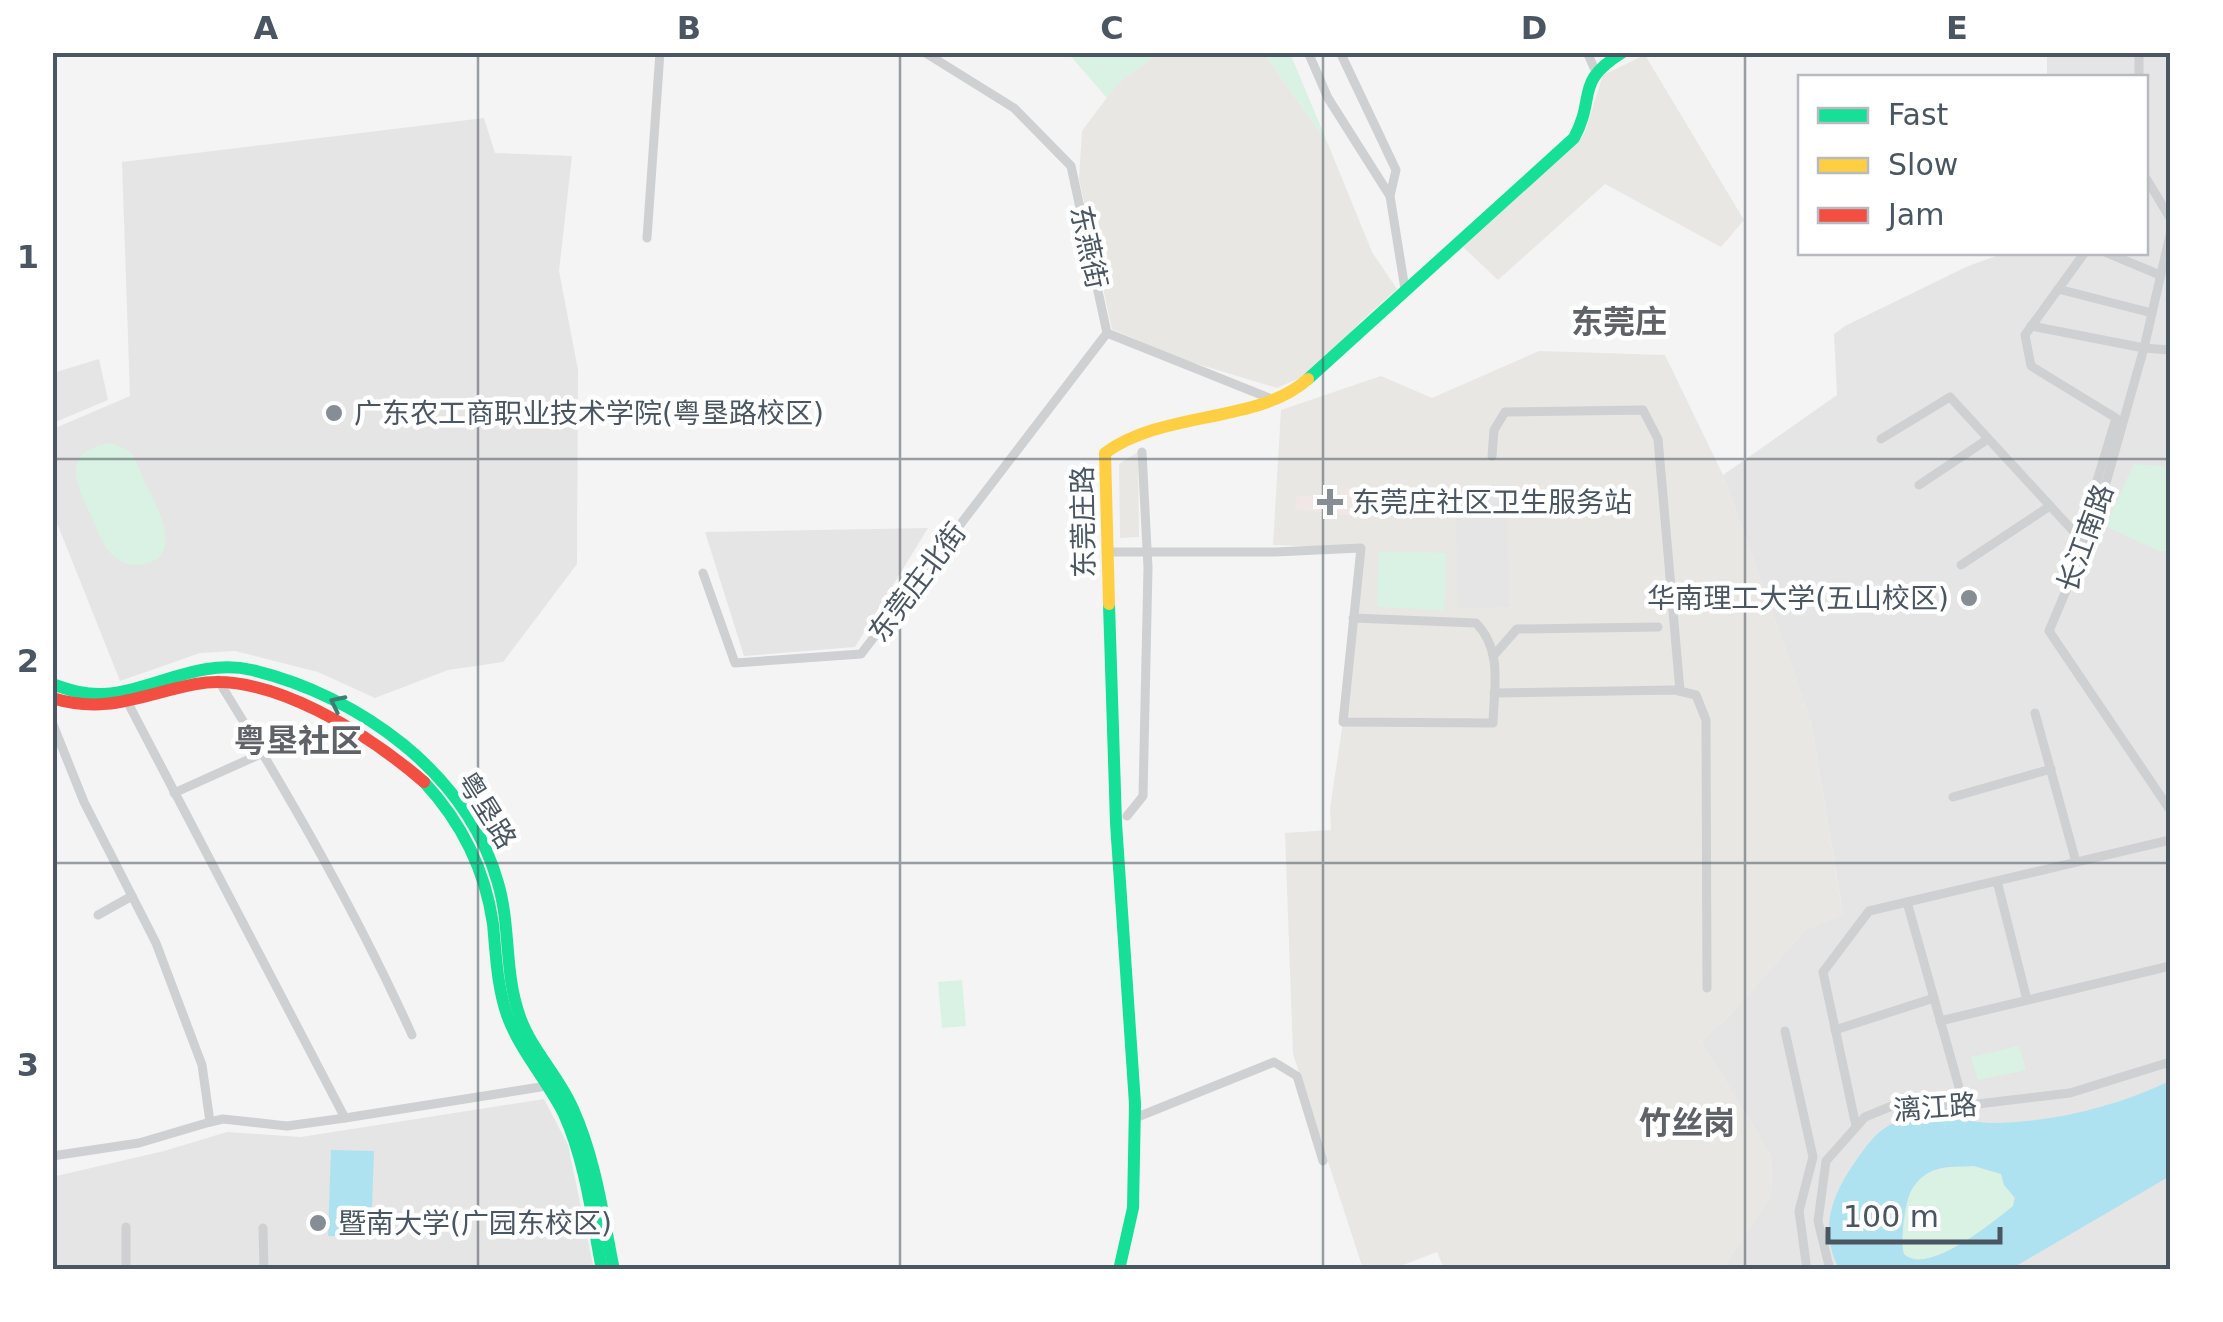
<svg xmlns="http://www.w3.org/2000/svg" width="2223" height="1322" font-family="'DejaVu Sans','Noto Sans SC',sans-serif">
  <rect width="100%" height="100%" fill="#f4f4f4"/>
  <g fill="#e8e7e3">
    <path d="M1159 53H1264L1328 144 1372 252 1397 289 1358 324 1320 369 1277 388 1181 359 1112 329 1079 179 1082 131 1117 84Z"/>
    <path d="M1645 55 1744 220 1721 247 1605 184 1498 280 1462 246 1584 135 1603 75Z"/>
    <path d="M1539 351 1665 355 1723 475 1811 721 1843 916 1805 930 1729 1016 1701 1041 1772 1158 1771 1196 1722 1269H1444L1437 1252 1393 1269H1363L1293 1054 1285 833 1331 830 1330 808 1343 722 1360 548 1273 545 1281 410 1381 376 1432 398Z"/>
    <path d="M1138 452 1139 537 1120 538 1119 464Z"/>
  </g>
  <g fill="#e6e5e6">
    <path d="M2047 53H2170V1269H1722L1771 1196 1772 1158 1701 1041 1729 1016 1805 930 1843 915 1811 721 1723 475 1837 395 1834 334 1845 326 1966 267 2004 253 2146 252V78L2047 77Z"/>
    <path d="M484 118 495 153 572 156 559 271 578 370 577 564 503 662 448 670 375 698 318 672 235 651 200 653 120 681 53 513V429L130 396 122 162Z"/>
    <path d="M99 359 108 400 53 423V373Z"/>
    <path d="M1507 490 1510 607 1458 608 1455 491Z"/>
    <path d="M928 528 855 647 744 656 705 532Z"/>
    <path d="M544 1099 568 1145 594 1269H53L52 1177 164 1151 227 1132 301 1137Z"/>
  </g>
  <path fill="#f1e7e6" d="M1355 488 1366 489 1364 505 1354 504 1352 516 1295 509 1297 495 1340 500 1342 489Z"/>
  <g fill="#d9f2e3">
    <path d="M1068 53H1166H1159L1117 84 1107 98Z"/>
    <path d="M1264 53H1290L1328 144Z"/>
    <path d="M110 443C117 445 125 448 131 453 137 460 140 472 144 481 155 502 187 558 143 564 133 566 123 564 115 557 103 548 98 531 92 518 76 484 59 452 110 443Z"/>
    <path d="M2134 464 2170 467V551H2159L2105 526Z"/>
    <path d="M1379 551 1446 553 1444 610 1377 607Z"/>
    <path d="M962 980 966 1026 942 1028 938 982Z"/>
    <path d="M2019 1046 2026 1070 1978 1080 1971 1057Z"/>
    <path d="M1974 1166 2001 1174 2013 1195V1206C1994 1221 1930 1275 1905 1255 1899 1250 1905 1205 1909 1196 1912 1186 1919 1178 1928 1173 1941 1165 1960 1167 1974 1166Z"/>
  </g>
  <g fill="#aee2f0" fill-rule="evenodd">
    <path d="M2170 1081V1176L2011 1269H1839C1819 1230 1831 1196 1855 1162 1867 1145 1878 1128 1899 1121 1930 1110 1967 1124 1999 1123 2058 1121 2117 1106 2170 1081ZM1974 1166 2001 1174 2004 1185 2015 1198 2013 1206C1994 1221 1930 1275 1905 1255 1899 1250 1905 1205 1909 1196 1912 1186 1920 1178 1928 1173 1941 1165 1960 1167 1974 1166Z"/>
    <path d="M331 1150 374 1151 371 1237 328 1236Z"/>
  </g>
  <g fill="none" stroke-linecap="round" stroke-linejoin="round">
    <g stroke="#ced0d2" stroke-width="9">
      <path d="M924 52 1014 108 1071 166 1107 333 1274 400"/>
      <path d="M1308 52 1328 98 1390 196"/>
      <path d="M1340 52 1396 170 1390 196 1405 289"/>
      <path d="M1587 52 1595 70"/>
      <path d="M2139 52V78"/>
      <path d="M2146 178 2170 218"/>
      <path d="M2170 235 2144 348 2095 522 2049 631 2170 810"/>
      <path d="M647 238 660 52"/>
      <path d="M2085 252 2025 335 2031 366 2116 418 2086 517 2095 522"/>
      <path d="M2105 252 2160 275"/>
      <path d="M2058 289 2152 313"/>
      <path d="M2031 326 2144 348 2170 350"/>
      <path d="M1881 439 1950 397 2087 546"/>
      <path d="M1492 456 1494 430 1505 412 1643 410 1658 439 1680 691"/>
      <path d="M1919 485 1988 439"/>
      <path d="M1109 552H1275L1361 548 1343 722 1493 723C1494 687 1503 651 1476 623L1353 618"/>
      <path d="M1961 565 2050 506"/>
      <path d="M703 573 735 663 861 654 1107 333"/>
      <path d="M1495 654 1517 629 1658 627"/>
      <path d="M218 680C289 795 357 913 412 1035"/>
      <path d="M1494 693 1675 690 1696 695 1706 720 1707 988"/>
      <path d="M2035 713 2076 862"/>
      <path d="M52 722 84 802 156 943 202 1065 210 1122 223 1119 287 1126 345 1118 128 703"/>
      <path d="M174 793 263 753"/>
      <path d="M1953 797 2051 769"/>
      <path d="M1127 816 1143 796 1148 568 1142 452"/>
      <path d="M1997 881 2027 1000"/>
      <path d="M1907 902 1964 1105"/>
      <path d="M98 915 132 896"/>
      <path d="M1940 1021 2170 966"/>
      <path d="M1835 1030 1934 998"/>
      <path d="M1785 1031 1813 1157 1799 1211 1807 1270"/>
      <path d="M345 1118 547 1086"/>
      <path d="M1135 1118 1274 1062 1297 1076 1323 1161"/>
      <path d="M1856 1126 1823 972 1869 911 2170 840"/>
      <path d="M52 1156 139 1143 210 1122"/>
      <path d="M126 1227V1270"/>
      <path d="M263 1228 264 1270"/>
      <path d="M1830 1270 1818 1221 1826 1161 1865 1117 1892 1106 1953 1107 2070 1093 2170 1062"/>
    </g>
    <g stroke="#16e098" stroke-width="12">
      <path d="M1308 379 1574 138C1597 95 1573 83 1623 52"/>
      <path d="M1109 604 1116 823 1135 1104 1133 1208 1119 1270"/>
      <path d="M52 684C69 690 85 695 104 694 155 690 199 658 252 670 360 696 467 773 498 883 511 927 504 974 520 1017 532 1051 559 1076 573 1109 596 1160 603 1216 614 1270"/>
      <path d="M424 782C462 823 485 869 493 924 496 955 497 986 507 1015 520 1051 547 1080 564 1114 586 1163 592 1218 602 1270"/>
    </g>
    <path stroke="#ffcf43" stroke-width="12" d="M1109 604 1105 453C1164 410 1258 424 1308 379"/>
    <path stroke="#f24e42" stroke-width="12" d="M52 698C108 715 142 694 196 684 269 670 371 736 424 782"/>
  </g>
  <defs><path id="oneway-chevron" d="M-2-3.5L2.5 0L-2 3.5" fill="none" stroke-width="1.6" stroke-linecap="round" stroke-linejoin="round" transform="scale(2.5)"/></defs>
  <use stroke="#3a7f72" href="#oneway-chevron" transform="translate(337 703) rotate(-154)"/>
  <path fill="none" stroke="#4a5661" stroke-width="2.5" stroke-opacity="0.55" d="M478 52V1270M900 52V1270M1323 52V1270M1745 52V1270M52 459H2170M52 863H2170"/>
  <g fill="#868d94" stroke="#fff" stroke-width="4">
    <circle cx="334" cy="413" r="10"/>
    <path d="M1325 487h10v10h10v10h-10v10h-10v-10h-10v-10h10z"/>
    <circle cx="1969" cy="598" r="10"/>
    <circle cx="318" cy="1223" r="10"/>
  </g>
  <g text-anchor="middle" stroke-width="9" stroke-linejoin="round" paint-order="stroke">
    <g font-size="28" fill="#4a5661" stroke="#fff">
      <text transform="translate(1089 247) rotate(78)" y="10">东燕街</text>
      <text transform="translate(1083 522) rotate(-91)" y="10">东莞庄路</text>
      <text transform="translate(2085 538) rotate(-70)" y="10">长江南路</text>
      <text transform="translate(917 582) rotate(-53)" y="10">东莞庄北街</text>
      <text transform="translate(487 810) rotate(58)" y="10">粤垦路</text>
      <text transform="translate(1935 1107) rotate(-4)" y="10">漓江路</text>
    </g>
    <g font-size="28" fill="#4a5661" stroke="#fff" text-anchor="start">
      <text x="354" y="423">广东农工商职业技术学院(粤垦路校区)</text>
      <text x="1352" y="512">东莞庄社区卫生服务站</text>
      <text x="1949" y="608" text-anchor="end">华南理工大学(五山校区)</text>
      <text x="338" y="1233">暨南大学(广园东校区)</text>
    </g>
    <g font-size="32" font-weight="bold" fill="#5f6368" stroke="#fff">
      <text x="1619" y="333">东莞庄</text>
      <text x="298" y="752">粤垦社区</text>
      <text x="1687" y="1134">竹丝岗</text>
    </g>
  </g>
  <rect width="2223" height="1322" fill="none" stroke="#ffffff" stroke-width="110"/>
  <rect x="1798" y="75" width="350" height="180" fill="#ffffff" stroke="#b7bbc0" stroke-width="2.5"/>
  <rect x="1818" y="108" width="50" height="15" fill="#16e098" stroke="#b7bbc0" stroke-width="2.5"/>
  <text x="1888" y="125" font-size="30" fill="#4a5661">Fast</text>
  <rect x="1818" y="158" width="50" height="15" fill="#ffcf43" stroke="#b7bbc0" stroke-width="2.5"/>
  <text x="1888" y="175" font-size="30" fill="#4a5661">Slow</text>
  <rect x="1818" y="208" width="50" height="15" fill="#f24e42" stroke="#b7bbc0" stroke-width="2.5"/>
  <text x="1888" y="225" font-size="30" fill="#4a5661">Jam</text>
  <path d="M1828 1227v15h172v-15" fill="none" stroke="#4a5661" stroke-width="5"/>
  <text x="1843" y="1227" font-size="30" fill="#4a5661" stroke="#ffffff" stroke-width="8" paint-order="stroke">100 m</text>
  <rect x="55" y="55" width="2113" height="1212" fill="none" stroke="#4a5661" stroke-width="4"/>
  <g font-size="32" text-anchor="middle" font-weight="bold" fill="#4a5661">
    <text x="266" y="39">A</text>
    <text x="689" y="39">B</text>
    <text x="1112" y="39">C</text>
    <text x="1534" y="39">D</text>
    <text x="1957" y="39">E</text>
    <text x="28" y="268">1</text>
    <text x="28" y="672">2</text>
    <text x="28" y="1076">3</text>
  </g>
</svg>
